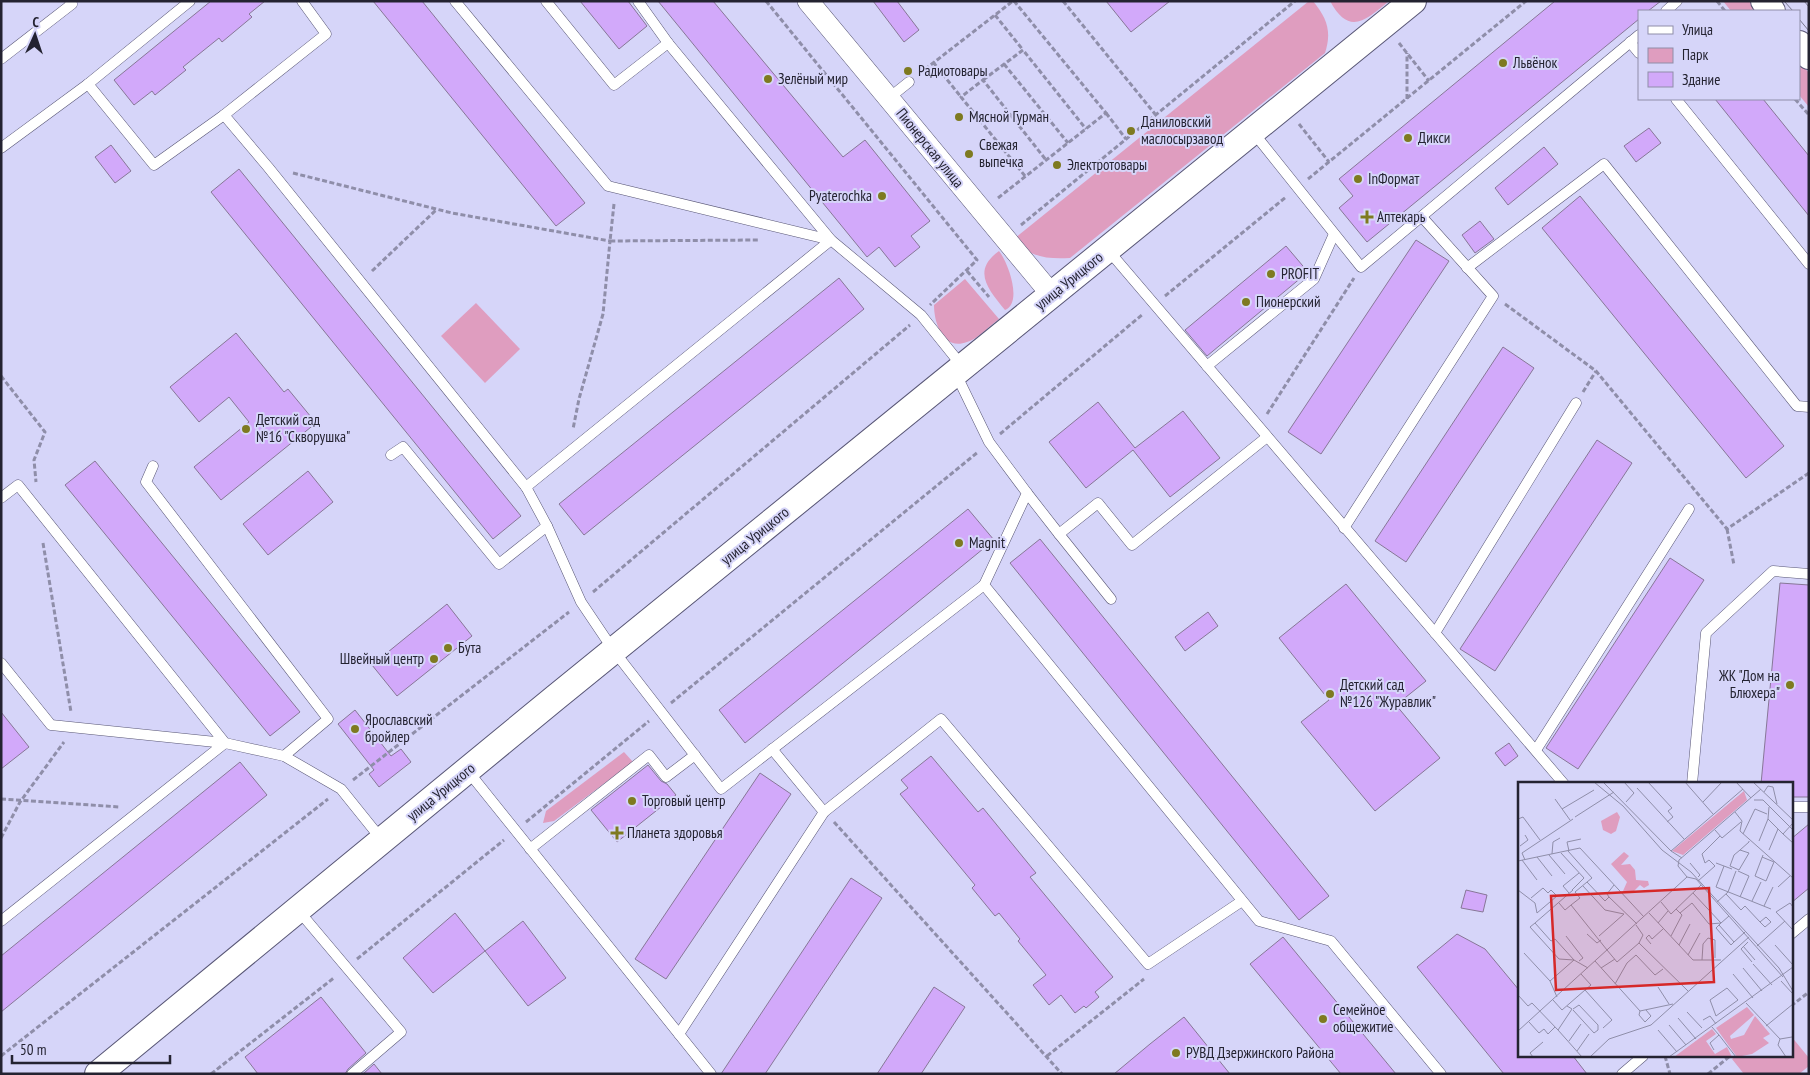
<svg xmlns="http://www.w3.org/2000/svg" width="1810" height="1075" font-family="'PT Sans Narrow',sans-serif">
  <rect width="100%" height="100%" fill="#d6d5f9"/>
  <g fill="#df9dbf">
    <path d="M1309 1H1313C1327 18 1332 32 1325 53L1070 258C1048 259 1028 258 1015 238Z"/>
    <path d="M1330 1H1389C1365 21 1349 36 1330 1Z"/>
    <path d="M1723 1H1749L1757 11H1731Z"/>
    <path d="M1799 61 1809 73V107L1799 95Z"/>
    <path d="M999 251C1008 262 1023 303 1005 310 989 290 971 271 999 251Z"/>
    <path d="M965 279 999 319C989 326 978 339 967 342 943 351 934 323 934 305Z"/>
    <path d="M476 303 520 349 485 383 441 336Z"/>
    <path d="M624 752 633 762 554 821 543 823 546 811Z"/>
    <path d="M1791 1036 1809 1058V1066L1799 1074H1744L1732 1059 1736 1056H1791Z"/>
  </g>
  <g fill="#d2a9fa" stroke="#877797">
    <path d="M211 1H265L249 14 252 17 222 42 219 38 183 67 186 70 155 95 152 91 134 105 114 80Z"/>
    <path d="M373 1H422L585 203 556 226Z"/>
    <path d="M580 1H628L647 26 619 49Z"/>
    <path d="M658 1H713L843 157 865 140 930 221 911 236 920 247 895 267 879 247 867 257Z"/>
    <path d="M873 1H897L919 30 904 42Z"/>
    <path d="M1106 1H1170L1131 32Z"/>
    <path d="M1555 1H1661L1648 11H1639V19L1367 242 1339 208 1353 196 1339 179Z"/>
    <path d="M1715 99H1763L1809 156V216Z"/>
    <path d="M1649 128 1661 143 1636 162 1624 146Z"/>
    <path d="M111 145 131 171 115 183 95 157Z"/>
    <path d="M1544 147 1558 164 1508 205 1495 188Z"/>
    <path d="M239 169 521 516 493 539 211 192Z"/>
    <path d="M1580 196 1784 446 1746 478 1542 228Z"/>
    <path d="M1480 221 1494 239 1475 253 1462 235Z"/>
    <path d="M1416 240 1449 261 1321 454 1288 432Z"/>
    <path d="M1286 246 1308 272 1207 356 1185 330Z"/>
    <path d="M839 278 864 309 584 535 559 504Z"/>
    <path d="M236 333 284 392 288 389 316 423 221 500 194 467 249 422 229 397 199 422 170 387Z"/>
    <path d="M1503 347 1534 368 1406 562 1375 541Z"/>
    <path d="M1098 402 1135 448 1183 411 1220 458 1170 497 1133 450 1086 488 1049 442Z"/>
    <path d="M1597 440 1632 463 1495 671 1460 649Z"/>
    <path d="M95 461 300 712 270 736 65 485Z"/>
    <path d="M308 471 333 502 268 555 243 524Z"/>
    <path d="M968 509 994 540 745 743 719 710Z"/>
    <path d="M1040 539 1329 896 1299 920 1010 563Z"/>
    <path d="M1670 558 1704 580 1578 769 1546 748Z"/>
    <path d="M1780 583 1809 585V797H1791V784H1761Z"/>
    <path d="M1346 584 1426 681 1396 705 1440 758 1375 811 1301 722 1329 700 1279 638Z"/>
    <path d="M447 604 472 636 397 696 372 665Z"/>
    <path d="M1208 612 1218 626 1185 651 1175 637Z"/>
    <path d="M355 710 391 756 401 749 411 762 379 787 369 774 374 770 338 724Z"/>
    <path d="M1 712 29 747 1 769Z"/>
    <path d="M1509 743 1518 756 1505 766 1495 753Z"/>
    <path d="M931 756 978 812 983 808 1036 873 1030 877 1113 977 1095 992 1099 997 1086 1008 1084 1006 1075 1013 1061 995 1049 1005 1033 985 1046 975 1018 941 1020 939 999 913 995 916 972 888 975 885 900 794 908 788 901 780Z"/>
    <path d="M240 762 267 795 1 1012V956Z"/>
    <path d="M648 765 661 781 667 784 676 795 617 842 591 810Z"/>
    <path d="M760 773 791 794 666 979 635 959Z"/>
    <path d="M1809 824V888L1791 903V839Z"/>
    <path d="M851 878 882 898 765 1074H721Z"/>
    <path d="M1466 890 1487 895 1483 912 1461 908Z"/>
    <path d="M455 913 485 951 433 993 403 958Z"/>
    <path d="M523 921 566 978 528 1006 485 951Z"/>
    <path d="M1457 934 1485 949 1519 990V1056H1573L1587 1074H1504L1417 967Z"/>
    <path d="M1283 937 1396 1074H1341L1250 964Z"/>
    <path d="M934 987 965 1007 921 1074H877Z"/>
    <path d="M321 997 366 1053 348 1069 345 1074H258L245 1057Z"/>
    <path d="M1184 1017 1230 1074H1114L1150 1044Z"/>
    <path d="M374 1064 382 1074H363Z"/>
  </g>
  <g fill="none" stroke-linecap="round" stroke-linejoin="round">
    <defs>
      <g id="service">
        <path d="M302 1 326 34 224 115 268 167 526 487 547 526 581 602 614 651 721 789 984 585"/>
        <path d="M455 1 608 186 831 240 526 487"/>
        <path d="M546 1 614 85 668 43 831 240 921 315 962 366"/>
        <path d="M638 1 668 43"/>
        <path d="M1666 11 1677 1"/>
        <path d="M1630 42 1639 53"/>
        <path d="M1 59 72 4 70 1"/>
        <path d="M88 84 154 165 224 115"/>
        <path d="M889 98 909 82"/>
        <path d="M1676 99 1809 264"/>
        <path d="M1253 132 1361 267 1639 35"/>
        <path d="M1 148 88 84 190 1"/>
        <path d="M1108 250 1564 784"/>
        <path d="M1467 268 1604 164 1797 406 1809 407"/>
        <path d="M1207 366 1314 279 1334 234"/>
        <path d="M956 374 989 442 1027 493 984 585 1259 921 1331 941 1441 1074"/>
        <path d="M391 455 403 447 499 564 547 526"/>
        <path d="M153 466 146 482 328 719 284 756"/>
        <path d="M1027 493 1059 534"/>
        <path d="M1 498 18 485 225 743 284 756 341 789 382 840"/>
        <path d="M1344 528 1493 296 1422 217"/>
        <path d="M1111 599 1059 534 1098 503 1132 545 1267 437"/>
        <path d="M1435 633 1576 403"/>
        <path d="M1 663 51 725 225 743 1 921"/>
        <path d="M772 749 824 812"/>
        <path d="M1536 750 1689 509"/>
        <path d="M467 770 711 1074"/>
        <path d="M1692 784 1706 633 1773 571 1809 574"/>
        <path d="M1791 807H1809"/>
        <path d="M530 849 649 755 666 777 695 755"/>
        <path d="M298 910 401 1032 352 1074"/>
        <path d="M1791 934 1809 919"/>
        <path d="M679 1034 824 812 941 719 1148 964 1242 901"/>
        <path d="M1622 1074 1643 1056"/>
      </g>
      <path id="minor" d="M808 1 1052 295"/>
      <g id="tertiary">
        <path d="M1764 1 1772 11"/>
        <path d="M1799 44 1809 56"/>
        <path d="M98 1074 555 698 1413 1"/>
      </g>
    </defs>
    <use href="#service" stroke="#585675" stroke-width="11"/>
    <use href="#minor" stroke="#585675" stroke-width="22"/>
    <use href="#tertiary" stroke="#585675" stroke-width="28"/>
    <g stroke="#8f8ea9" stroke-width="3" stroke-dasharray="5 2.5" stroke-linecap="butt">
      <path d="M766 1 977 260 930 305"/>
      <path d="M1063 1 1155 114"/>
      <path d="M1717 1 1725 11"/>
      <path d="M995 15 1023 50"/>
      <path d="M1399 43 1429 81"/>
      <path d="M933 62 961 97"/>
      <path d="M1004 64 1068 143"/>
      <path d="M919 74 1013 1"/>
      <path d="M983 80 1023 50 1086 129"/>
      <path d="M1407 99V53"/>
      <path d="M1795 99 1809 115"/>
      <path d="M1106 113 1126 139"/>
      <path d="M1299 124 1329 162"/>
      <path d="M293 173 452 213 610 241 603 314 579 399 573 429"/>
      <path d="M1025 176 961 97 983 80 1046 160"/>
      <path d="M1308 179 1526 1"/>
      <path d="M998 198 1106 113 1014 1"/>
      <path d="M614 204 610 241 759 240"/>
      <path d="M1021 225 1295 1"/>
      <path d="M372 271 436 210"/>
      <path d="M967 271 989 297"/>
      <path d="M1165 296 1286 197"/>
      <path d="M1505 304 1596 371 1727 529 1809 473"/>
      <path d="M1 376 45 432 34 460 36 482"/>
      <path d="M1583 392 1596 371"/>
      <path d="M1267 414 1354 278"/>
      <path d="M1000 434 1143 314"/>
      <path d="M1727 529 1734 565"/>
      <path d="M43 543 71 712"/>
      <path d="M593 592 910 325"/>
      <path d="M671 703 978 452"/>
      <path d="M353 780 569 612"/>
      <path d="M1 799 120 807"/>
      <path d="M526 822 649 721"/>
      <path d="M834 822 1062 1074"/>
      <path d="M1 838 20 802 64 742"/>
      <path d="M357 959 504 840"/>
      <path d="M1791 1006 1809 992"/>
      <path d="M1 1056 328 799"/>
      <path d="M1047 1056 1144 979"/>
      <path d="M1665 1056 1670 1074"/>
      <path d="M211 1074 335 977"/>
      <path d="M1708 1074 1730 1056"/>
    </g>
    <use href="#service" stroke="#fff" stroke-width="10"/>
    <use href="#minor" stroke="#fff" stroke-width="21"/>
    <use href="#tertiary" stroke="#fff" stroke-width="26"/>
    <g stroke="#76758d" stroke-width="1">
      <path d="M1784 1 1793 11"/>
      <path d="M1804 1 1809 7"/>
      <path d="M1799 19 1809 31"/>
    </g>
  </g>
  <g fill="#7e7a20" stroke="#d6d5f9" stroke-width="2">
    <circle cx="1503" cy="63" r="5"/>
    <circle cx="908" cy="71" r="5"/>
    <circle cx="768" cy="79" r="5"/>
    <circle cx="959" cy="117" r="5"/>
    <circle cx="1131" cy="131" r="5"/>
    <circle cx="1408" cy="138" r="5"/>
    <circle cx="969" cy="154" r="5"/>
    <circle cx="1057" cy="165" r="5"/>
    <circle cx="1358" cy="179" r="5"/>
    <circle cx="882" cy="196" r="5"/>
    <path d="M1364.5 209.5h5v5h5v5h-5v5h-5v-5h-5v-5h5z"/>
    <circle cx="1271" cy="274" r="5"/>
    <circle cx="1246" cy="302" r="5"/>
    <circle cx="246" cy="429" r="5"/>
    <circle cx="959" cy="543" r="5"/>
    <circle cx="448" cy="648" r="5"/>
    <circle cx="434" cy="659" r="5"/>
    <circle cx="1790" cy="685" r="5"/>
    <circle cx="1330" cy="694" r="5"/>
    <circle cx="355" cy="729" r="5"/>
    <circle cx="632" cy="801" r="5"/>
    <path d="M614.5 825.5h5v5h5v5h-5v5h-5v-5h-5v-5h5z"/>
    <circle cx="1323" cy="1019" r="5"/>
    <circle cx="1176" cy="1053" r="5"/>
  </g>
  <g text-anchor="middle" stroke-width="4" stroke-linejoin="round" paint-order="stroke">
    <g font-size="15" fill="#242331" stroke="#d6d5f9" text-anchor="start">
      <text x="1513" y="68">Львёнок</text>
      <text x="918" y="76">Радиотовары</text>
      <text x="778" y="84">Зелёный мир</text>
      <text x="969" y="122">Мясной Гурман</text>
      <text x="1141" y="127">Даниловский<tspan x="1141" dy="17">маслосырзавод</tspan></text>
      <text x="1418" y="143">Дикси</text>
      <text x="979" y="150">Свежая<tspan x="979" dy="17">выпечка</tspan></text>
      <text x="1067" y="170">Электротовары</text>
      <text x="1368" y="184">InФормат</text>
      <text x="872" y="201" text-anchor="end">Pyaterochka</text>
      <text x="1377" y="222">Аптекарь</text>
      <text x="1281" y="279">PROFIT</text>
      <text x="1256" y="307">Пионерский</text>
      <text x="256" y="425">Детский сад<tspan x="256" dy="17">№16 "Скворушка"</tspan></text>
      <text x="969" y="548">Magnit</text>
      <text x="458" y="653">Бута</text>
      <text x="424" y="664" text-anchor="end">Швейный центр</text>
      <text x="1780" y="681" text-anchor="end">ЖК "Дом на<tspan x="1780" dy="17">Блюхера"</tspan></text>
      <text x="1340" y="690">Детский сад<tspan x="1340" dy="17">№126 "Журавлик"</tspan></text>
      <text x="365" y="725">Ярославский<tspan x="365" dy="17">бройлер</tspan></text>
      <text x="642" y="806">Торговый центр</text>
      <text x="627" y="838">Планета здоровья</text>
      <text x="1333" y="1015">Семейное<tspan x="1333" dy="17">общежитие</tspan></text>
      <text x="1186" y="1058">РУВД Дзержинского Района</text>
    </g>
    <g font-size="15" fill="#242331" stroke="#d6d5f9">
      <text transform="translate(930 148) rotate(51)" y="5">Пионерская улица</text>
      <text transform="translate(1069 281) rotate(-39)" y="5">улица Урицкого</text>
      <text transform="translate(755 536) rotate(-39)" y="5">улица Урицкого</text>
      <text transform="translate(441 792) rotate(-39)" y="5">улица Урицкого</text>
    </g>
  </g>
  <g transform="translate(1518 782)">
    <rect width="275" height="275" fill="#d6d5f9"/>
    <path d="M226 9 229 18 165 73 154 69ZM99 30 102 35 98 49 93 52 85 48 83 39ZM106 70 111 74 103 83 112 82 117 88 118 98 130 99 131 103 126 106 122 103 114 111 105 109 109 100 93 82ZM229 225 236 233 212 254 213 257 226 253 237 234 252 252 245 256 251 261 234 272 219 275 198 246ZM194 247 198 252 188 259 197 272 209 265 214 275H156Z" fill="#df9dbf"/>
    <path fill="none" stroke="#8f8ea9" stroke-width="1" d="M76 0 105 24 144 68 173 90 261 186 275 209M85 0 153 69 164 76M106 0 116 11 108 20M130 0 154 26 150 29 155 35 149 40M167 0 195 32M218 0 233 16M235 0 275 38M119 6 166 57M246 10 250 4 255 5 259 22M37 17 52 38M236 18H245L275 48M185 20 204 0M251 25 250 37 265 52M44 27 76 8M217 30 224 39 222 49 275 96M57 35 96 10M0 37 5 35 22 58M275 41 265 52 275 61M197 48 204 56 223 40M225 52 237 27 249 32M241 59 250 37M2 64 10 58 7 53M222 68 231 71 221 88 212 84 216 73 222 68 231 60V59M251 68 260 47M50 69 74 96 69 100 87 119 91 115 119 142M51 69 49 60 63 57M153 69 225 7M43 71 66 96 54 108M34 72 35 60 42 56M31 73 47 92M19 75 34 94M244 75 256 80 248 99 237 94 245 73M4 78 19 98M7 78 4 71 55 37M0 79 62 66 126 135M172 81 182 93 180 95M198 81 214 87M206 84 198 105 253 127M220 89 231 94 222 115M169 95 178 97 265 195M169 95 160 84 161 78 243 7M180 99 197 84 191 78 187 81 184 72 202 54M69 100 57 110 62 116 53 123 89 168 99 180 121 161M65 104 87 128 106 132 81 154M260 105 272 94M0 108 17 121 19 131 39 114 33 108 30 111 25 106 13 116M55 108 17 141 33 159 37 157 56 178 70 186M51 111 45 104 61 91M175 111 203 141 211 134M208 112 223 128 227 124 242 140 248 135 253 140 247 145 242 140M91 115 89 112 96 103M234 119 243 100M143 120 153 132 183 103M199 120 210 110 218 89M41 121 47 128 53 123M246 124 255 105M275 125 272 121 258 130 275 148M131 131 175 178H203M162 131 174 121 191 142 203 141 201 143 216 160 227 150M17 141 12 145 41 177 56 178 32 199M140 141 150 129M118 143 125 153 121 161 170 209M201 143 198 146 213 163 216 160M69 152 79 161 83 158M48 154 65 176 61 179M153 154 164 133 158 127M230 160 223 167 234 180M133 162 128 156 131 153 134 157 145 147M161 163 172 142M257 163 275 183M225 164 237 178M239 164 267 139M6 171 32 199 39 215M170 173 182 151M184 178 185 162 190 156 197 158V176M77 179 122 229 155 222M235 182 254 203M83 186 97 177M225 186 244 209M215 192 235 216M263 199 275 212M97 202 109 181 118 173 137 193 145 187M140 205 151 222M209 206 220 218 198 234 192 218ZM67 208 94 238 85 246M0 213 10 224 14 221 40 248 54 227 49 224M35 218 44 228 67 208 73 203 63 192M228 221 262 257 274 255M55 227 61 223 80 243V248L76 251 55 228M122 229 121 233 127 240 133 234 128 228M169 230 184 246M160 236 178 257M185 238 192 234 198 242M11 240 21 251 26 247 30 252 37 245M151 243 168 263M248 244 275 222M194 245 201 253 192 261 196 268M40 248 64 275M140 248 159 270M0 249 169 95M201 253 218 275M262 257 260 263 268 275M51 259 63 242M59 269 71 252M15 275 12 271 25 260M72 275 91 257 133 243 231 155M151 275 275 185"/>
    <path fill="#d62828" fill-opacity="0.15" stroke="#d62828" stroke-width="2.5" d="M191 106 196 200 38 208 33 114Z"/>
    <rect width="275" height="275" fill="none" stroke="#242331" stroke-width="2.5"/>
  </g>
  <rect width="1810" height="1075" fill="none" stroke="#242331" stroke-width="5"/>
  <rect x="1638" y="10" width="162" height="90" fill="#d6d5f9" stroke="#8f8ea9"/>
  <rect x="1648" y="26" width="25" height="8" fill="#ffffff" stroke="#8f8ea9"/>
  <text x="1682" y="35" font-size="15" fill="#242331">Улица</text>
  <rect x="1648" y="48" width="25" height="15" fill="#df9dbf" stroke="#8f8ea9"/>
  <text x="1682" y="60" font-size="15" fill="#242331">Парк</text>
  <rect x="1648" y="72" width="25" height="15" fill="#d2a9fa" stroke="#8f8ea9"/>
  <text x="1682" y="85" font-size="15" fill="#242331">Здание</text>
  <g transform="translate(35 35) rotate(3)" stroke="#d6d5f9" stroke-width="4" paint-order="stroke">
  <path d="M0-4L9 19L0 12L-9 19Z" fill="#242331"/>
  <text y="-8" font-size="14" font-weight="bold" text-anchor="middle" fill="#242331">С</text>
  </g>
  <path d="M12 1055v8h158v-8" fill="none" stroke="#242331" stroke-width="2.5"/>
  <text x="20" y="1055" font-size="15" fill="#242331" stroke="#d6d5f9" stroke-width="4" paint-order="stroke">50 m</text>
</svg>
